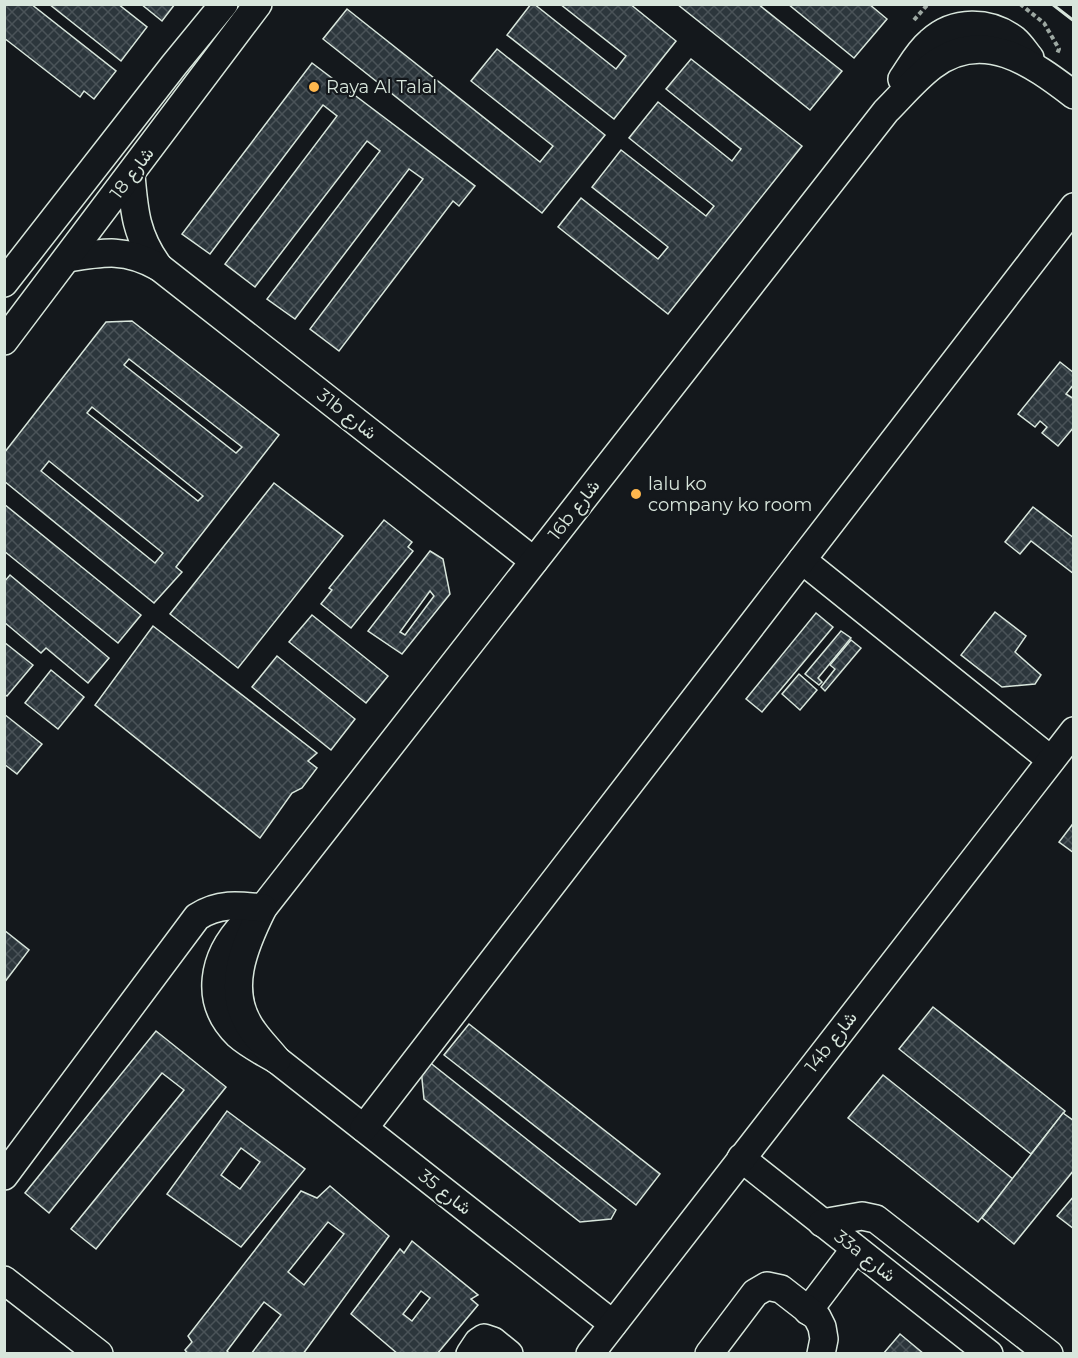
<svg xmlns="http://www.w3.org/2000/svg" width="1078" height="1358" font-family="Montserrat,Vazirmatn,sans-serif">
  <defs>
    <pattern id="building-cross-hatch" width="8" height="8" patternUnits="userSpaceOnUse" patternTransform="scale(1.5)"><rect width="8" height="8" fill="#2c363c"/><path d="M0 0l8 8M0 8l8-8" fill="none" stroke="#4a5358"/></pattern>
  </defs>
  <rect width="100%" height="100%" fill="#14181c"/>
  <g fill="url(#building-cross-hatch)" stroke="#d8e6dc" stroke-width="1.5" fill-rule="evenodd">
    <path d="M4 4H31L116 71 94 99 84 91 80 97 4 38Z"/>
    <path d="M49 4H118L147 27 121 61Z"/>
    <path d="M141 4H175L162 21Z"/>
    <path d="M531 4H534L616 69 626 56 560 4H630L676 41 614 119 507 35Z"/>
    <path d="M677 4H758L842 71 810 110Z"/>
    <path d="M788 4H869L887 19 854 58Z"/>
    <path d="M347 9 540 162 553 146 471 81 497 49 605 135 542 213 323 39Z"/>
    <path d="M691 59 802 146 668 314 558 227 581 198 658 259 668 247 592 187 621 150 706 216 714 206 629 138 658 102 732 161 741 149 666 89Z"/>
    <path d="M312 63 475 186 459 206 453 201 339 351 310 329 423 179 409 169 295 319 267 299 380 151 367 141 255 287 225 264 337 116 323 105 210 254 182 234Z"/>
    <path d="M132 321 279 435 176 567 182 572 154 603 4 481V453L106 322ZM129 359 242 447 236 453 124 365ZM92 407 203 496 198 501 87 413ZM49 461 163 553 155 563 41 471Z"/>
    <path d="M1060 362 1074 373V384L1066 394 1074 399V427L1058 446 1042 433 1047 427 1040 421 1035 427 1018 414Z"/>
    <path d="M274 483 343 536 238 668 170 614Z"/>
    <path d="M4 504 141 615 118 643 4 551Z"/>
    <path d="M1033 507 1074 538V574L1031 541 1020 554 1005 542Z"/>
    <path d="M384 520 412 542 408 547 413 551 351 628 321 604 332 590 329 588Z"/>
    <path d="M430 551 443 559 450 594 402 654 368 631ZM430 591 434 596 405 635 400 632Z"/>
    <path d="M10 575 109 658 88 683 46 648 41 653 4 622V582Z"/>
    <path d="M995 612 1026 636 1015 652 1041 675 1035 684 1002 687 961 655Z"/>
    <path d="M816 613 833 627 762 712 746 699Z"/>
    <path d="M312 615 388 676 366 703 289 642Z"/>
    <path d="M153 626 317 753 308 761 317 768 302 788 292 793 260 838 95 705Z"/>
    <path d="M841 631 851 638 818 678 822 682 819 685 805 674Z"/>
    <path d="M851 640 861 648 825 691 821 687 835 669 830 665Z"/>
    <path d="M4 642 33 665 7 696 4 694Z"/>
    <path d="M277 656 355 719 331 750 252 687Z"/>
    <path d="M51 670 84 697 58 729 25 703Z"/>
    <path d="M799 674 817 690 800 710 782 694Z"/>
    <path d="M4 714 42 744 17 774 4 764Z"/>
    <path d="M1072 825 1074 827V853L1059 842Z"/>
    <path d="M4 930 29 950 4 983Z"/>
    <path d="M933 1007 1065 1111 1031 1154 899 1049Z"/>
    <path d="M469 1024 660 1174 636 1205 444 1055Z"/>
    <path d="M156 1031 226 1087 96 1249 71 1229 184 1090 162 1073 49 1213 25 1193Z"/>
    <path d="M428 1061 616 1210 611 1219 580 1222 424 1099 421 1069Z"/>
    <path d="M883 1075 1013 1179 978 1222 848 1118Z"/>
    <path d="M227 1111 305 1169 241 1247 167 1194ZM241 1148 260 1162 240 1189 221 1175Z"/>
    <path d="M1063 1113 1074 1121V1170L1014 1244 982 1218Z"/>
    <path d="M330 1186 389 1236 303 1354H251L281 1315 264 1302 227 1351 230 1354H188L185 1350 192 1342 188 1336 301 1191 317 1198ZM328 1222 344 1234 304 1285 288 1272Z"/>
    <path d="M1074 1196V1229L1057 1216Z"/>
    <path d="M412 1241 478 1295 471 1299 478 1305 437 1354H398L351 1314 400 1249 404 1253ZM421 1291 430 1298 412 1321 403 1314Z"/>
    <path d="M900 1334 924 1354H883Z"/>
  </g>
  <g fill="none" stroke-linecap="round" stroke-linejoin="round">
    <defs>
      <g id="minor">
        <path d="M902 79C911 66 918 52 930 42 954 20 989 20 1015 40 1021 45 1025 52 1030 58"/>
        <path d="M131 175C134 211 136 236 159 267"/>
        <path d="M68 258C104 252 126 248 159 267L534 561"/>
        <path d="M4 283 174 65 224 4"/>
        <path d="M4 341 258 4"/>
        <path d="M802 560 1051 760"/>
        <path d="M244 924C213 956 203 1001 238 1035 249 1045 264 1052 277 1060L613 1324"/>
        <path d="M277 1060C269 1050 260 1041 253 1031 224 992 244 946 263 908L886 111C901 96 915 79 932 66 983 27 1032 63 1074 95"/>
        <path d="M364 1128 1074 207"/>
        <path d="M741 1158 989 1354"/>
        <path d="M4 1176 197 917C218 903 238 905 263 908"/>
        <path d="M822 1223 862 1216 876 1219 1049 1354"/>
        <path d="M4 1280 99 1354"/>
        <path d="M808 1311 855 1249"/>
        <path d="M470 1354 478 1342 484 1338 493 1341 509 1354"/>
        <path d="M590 1354 1074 731"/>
        <path d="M709 1354 755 1293 767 1286 781 1289 817 1317 822 1327 824 1339 821 1354"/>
      </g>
    </defs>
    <use href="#minor" stroke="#d8e6dc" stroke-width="30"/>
    <g stroke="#9da8a2" stroke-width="4" stroke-dasharray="4.5 3" stroke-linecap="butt">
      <path d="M1020 4 1044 23 1059 49 1057 54"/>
      <path d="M914 20 928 4"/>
    </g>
    <use href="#minor" stroke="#14181c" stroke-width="27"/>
    <path stroke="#d8e6dc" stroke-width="3" d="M1052 4 1074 21"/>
  </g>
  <g fill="#ffb74d" stroke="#14181c" stroke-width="2">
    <circle cx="314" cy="87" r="6"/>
    <circle cx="636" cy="494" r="6"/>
  </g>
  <g text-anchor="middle" stroke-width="4.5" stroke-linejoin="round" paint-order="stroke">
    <g font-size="18" fill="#d8e6dc" stroke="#14181c" text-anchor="start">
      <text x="326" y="93">Raya Al Talal</text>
      <text x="648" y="490">lalu ko<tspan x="648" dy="21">company ko room</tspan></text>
    </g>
    <g font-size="18" fill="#d8e6dc" stroke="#14181c">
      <text transform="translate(132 173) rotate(-53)" y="6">شارع 18</text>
      <text transform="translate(347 414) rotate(38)" y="6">31b شارع</text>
      <text transform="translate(574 510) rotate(-52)" y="6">16b شارع</text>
      <text transform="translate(831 1042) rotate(-52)" y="6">14b شارع</text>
      <text transform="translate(445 1192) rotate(38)" y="6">شارع 35</text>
      <text transform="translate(865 1256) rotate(38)" y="6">33a شارع</text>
    </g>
  </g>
  <rect width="1078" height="1358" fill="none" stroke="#d8e6dc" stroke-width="12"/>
</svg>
